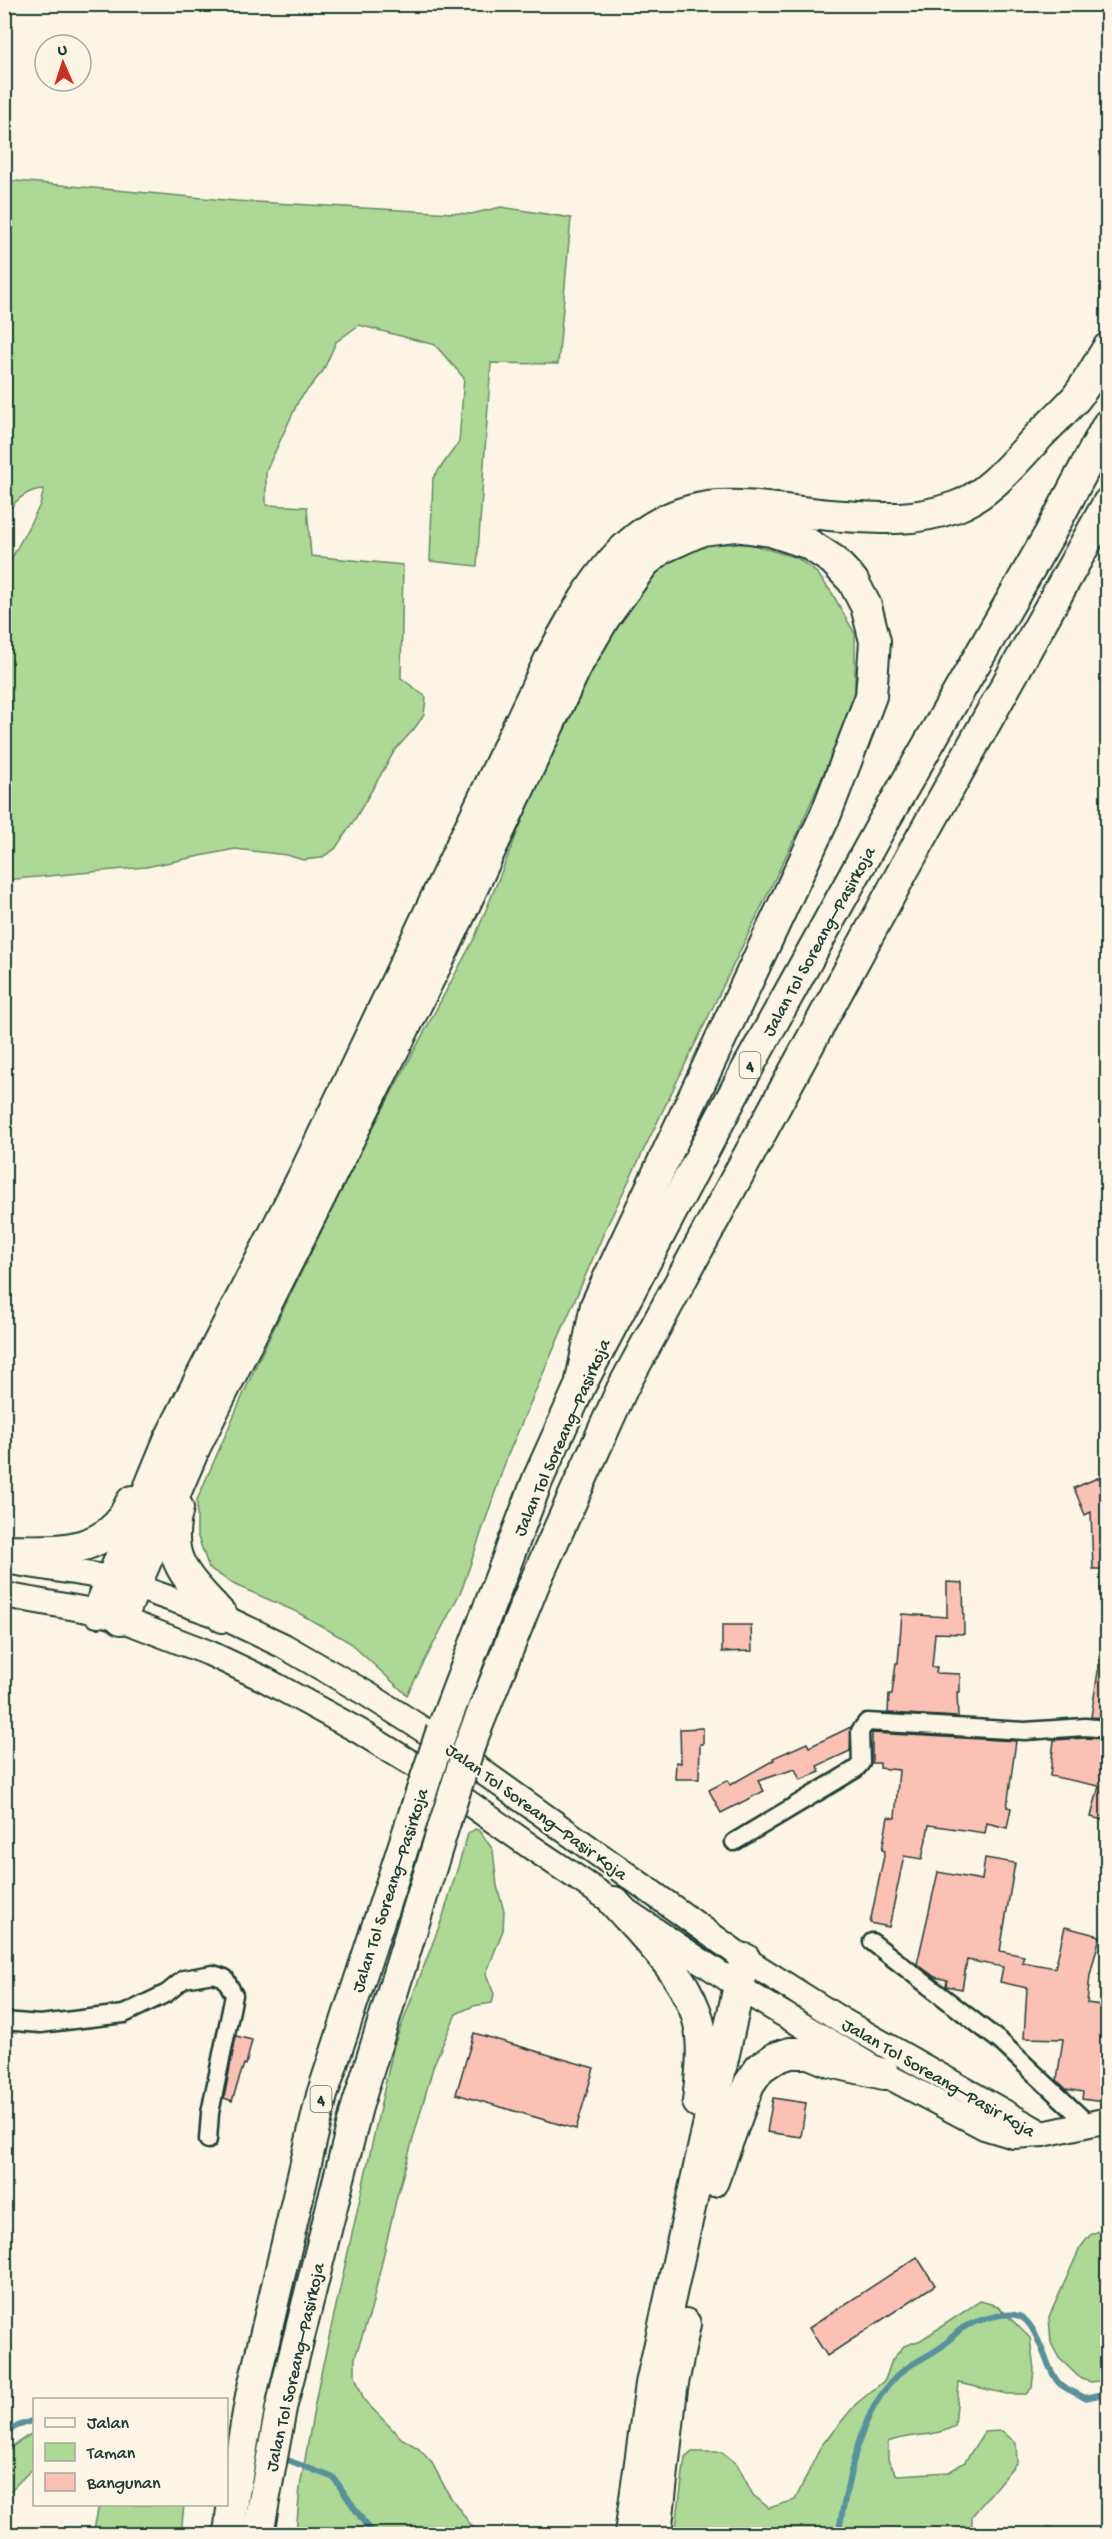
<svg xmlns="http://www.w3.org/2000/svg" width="1112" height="2539" font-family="'Gochi Hand',sans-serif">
  <rect width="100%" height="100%" fill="#fcf5e5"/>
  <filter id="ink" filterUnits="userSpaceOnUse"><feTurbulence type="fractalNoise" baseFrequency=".0167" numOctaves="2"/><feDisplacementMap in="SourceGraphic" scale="12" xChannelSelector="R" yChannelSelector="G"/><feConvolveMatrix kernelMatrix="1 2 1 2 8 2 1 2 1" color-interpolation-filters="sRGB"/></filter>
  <g filter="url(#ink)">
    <g fill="#add896" stroke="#668a65" stroke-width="1.5">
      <path d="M5 180 236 201 471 214 501 207 571 218 558 364 491 363 477 566 430 561 433 478 459 442 464 378 435 345 359 325 336 342 323 371 299 400 266 471V505L307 507 311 556 403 565 401 678 426 697 424 715 414 729 395 750 355 819 335 849 321 858 303 860 287 855 235 849 146 867 5 880V571L40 505 44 489C28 489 14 502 5 514Z"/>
      <path d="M714 544H750L797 558 817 573 832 593 855 634V702L801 825 606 1228 507 1457 462 1589 407 1695 349 1642 297 1612 235 1585 209 1568 197 1534V1500L257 1363 361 1150 475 937 566 713 618 610 672 559 694 547Z"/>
      <path d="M475 1829 480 1831 493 1850 497 1886 504 1911 503 1930 486 1974 494 1994 492 2003 473 2006 456 2014 434 2064 397 2196 371 2310 355 2357V2376L364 2400 401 2438 418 2448 432 2463 449 2495 473 2528 485 2534H296L300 2487 318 2387 394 2045 443 1916 468 1834Z"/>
      <path d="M1107 2227V2380L1091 2382 1081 2379 1059 2358 1051 2343 1049 2317 1080 2248 1090 2235Z"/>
      <path d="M980 2301 998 2306 1030 2338 1034 2370 1032 2388 1026 2394H1007L959 2383 955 2426C933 2438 911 2433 888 2442V2460L897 2475 949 2472 965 2462 984 2432 1002 2431 1016 2443 1017 2462 972 2516V2529L976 2534H675L685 2458 692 2452H722L737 2464 753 2495 769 2508 795 2500 821 2446 856 2404 885 2380 892 2360 904 2346 921 2340Z"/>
      <path d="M34 2432V2471H30L5 2496V2451Z"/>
      <path d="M99 2505H184L181 2534H93Z"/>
      <path d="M1048 2527 1085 2533 1087 2534H1027Z"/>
    </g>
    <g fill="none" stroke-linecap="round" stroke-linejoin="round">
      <g stroke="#59909b" stroke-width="6">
        <path d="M4 2431 34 2420"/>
        <path d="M280 2457 334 2478 372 2534"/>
        <path d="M838 2534C849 2482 856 2417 896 2377 910 2362 929 2357 945 2344 951 2338 958 2330 966 2326 979 2320 1005 2311 1019 2316 1038 2323 1045 2367 1058 2382 1064 2389 1077 2393 1085 2398L1108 2393"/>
      </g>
    </g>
    <g fill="#fcc1b5" stroke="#1f3d34" stroke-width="1.5">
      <path d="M1107 1474V1569H1093L1091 1512 1085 1515 1074 1488Z"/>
      <path d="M947 1582 963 1583 964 1634 935 1633 932 1667H937L936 1673 960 1674V1692H957L958 1717 888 1713 889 1694H892L896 1663H898L902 1614 947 1617Z"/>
      <path d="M722 1625H751L752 1651 722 1652Z"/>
      <path d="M1099 1665 1107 1666V1718L1091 1717Z"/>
      <path d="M851 1727 850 1751 817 1766 820 1772 800 1780 795 1769 758 1781 764 1791 721 1813 709 1790 728 1780 730 1785 774 1760 773 1758 807 1743 809 1747Z"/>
      <path d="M703 1728V1744H700L699 1779H675L676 1762 681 1763 680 1729Z"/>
      <path d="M872 1733 1016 1741 1007 1807 1011 1808 1007 1828 987 1823 985 1833 929 1825 922 1859 904 1856 889 1927 870 1923 885 1851 882 1850 888 1817 895 1818 899 1770 880 1768V1763H872Z"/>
      <path d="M1085 1738 1107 1739V1821L1091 1817 1099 1786 1050 1776 1054 1740Z"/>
      <path d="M985 1858 1015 1863 1000 1951 1024 1956 1022 1962 1055 1968 1065 1927 1100 1936 1090 1975 1087 2003 1107 2006V2074L1103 2102 1082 2099 1083 2092 1066 2089 1057 2080 1063 2039 1024 2038 1027 1988 1000 1982 1003 1967 967 1960 962 1989 946 1986 947 1980 935 1977 917 1964 938 1872 982 1880Z"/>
      <path d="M474 2033 594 2068 576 2129 456 2094Z"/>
      <path d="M236 2036 252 2040 246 2065 244 2064 232 2101 224 2098Z"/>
      <path d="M773 2098 806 2103 801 2137 767 2132Z"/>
      <path d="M917 2257 935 2285 827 2356 809 2328Z"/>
    </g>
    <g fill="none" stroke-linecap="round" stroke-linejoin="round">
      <defs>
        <g id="street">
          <path d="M734 1842 856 1769 861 1763 860 1731 867 1722 1025 1731 1085 1727 1108 1729"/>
          <path d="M872 1942 1001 2042 1088 2124"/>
          <path d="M4 2021 40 2024 124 2014 167 1993 184 1979 213 1974 225 1978 234 1995 210 2113 208 2140"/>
        </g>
        <g id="secondary">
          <path d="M4 1561 111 1578 223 1617 284 1646 367 1694 427 1732 745 1959 843 2021 1043 2134"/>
          <path d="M4 1595 98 1612 121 1619 209 1653 264 1679 359 1731 416 1766 534 1849 753 1996 884 2074 984 2127 1014 2136 1043 2134 1108 2120"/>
        </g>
        <g id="highway">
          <path d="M178 1508C163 1562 190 1580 223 1617"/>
          <path d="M4 1550C42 1550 88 1556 117 1525 123 1519 127 1509 132 1501"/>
          <path d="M98 1612 169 1440 306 1171 549 661C586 594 623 519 708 507 752 502 800 514 844 516 886 519 915 521 955 507 989 495 1014 462 1038 437 1050 424 1064 412 1076 398 1088 383 1097 365 1108 348"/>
          <path d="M121 1619 195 1447 442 953 577 665 605 617 644 563 662 548 702 530 734 526 771 531 807 543 833 560 853 581 866 606 875 641 871 696 826 814 596 1305 580 1386"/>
          <path d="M442 1730 538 1479 580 1386 734 1093 883 823 1049 535 1108 424"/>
          <path d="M470 1744 534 1584 622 1389 904 869 1108 503"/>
          <path d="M614 1902C643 1935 679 1968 695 2010 706 2038 701 2073 698 2102"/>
          <path d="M713 2181 749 2084 760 2068 775 2058 790 2053H809L831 2062 884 2074"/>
          <path d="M229 2534 234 2493 251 2396 322 2095 416 1808"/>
          <path d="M258 2534 281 2408 357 2107 445 1822"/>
          <path d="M630 2534 651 2384 745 1959"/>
          <path d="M656 2534 672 2388 685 2324"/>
        </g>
      </defs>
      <use href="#street" stroke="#1f3d34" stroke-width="21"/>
      <use href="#secondary" stroke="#1f3d34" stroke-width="28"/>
      <use href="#highway" stroke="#1f3d34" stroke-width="34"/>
      <use href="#street" stroke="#fcf5e5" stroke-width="16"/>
      <use href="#secondary" stroke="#fcf5e5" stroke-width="24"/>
      <use href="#highway" stroke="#fcf5e5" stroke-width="30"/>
      <defs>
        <g id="highway-bridge">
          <path d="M416 1808 442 1730"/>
          <path d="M445 1822 470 1744"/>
        </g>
      </defs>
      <use href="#highway-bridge" stroke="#1f3d34" stroke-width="34" stroke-linecap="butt"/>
      <use href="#highway-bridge" stroke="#fcf5e5" stroke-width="30"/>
    </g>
  </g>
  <g text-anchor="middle" stroke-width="4.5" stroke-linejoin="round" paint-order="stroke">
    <g fill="#fcf5e5" stroke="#617469" stroke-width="1.5">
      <rect x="739.5" y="1052" width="21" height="26" rx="4.5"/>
      <rect x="310.5" y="2086" width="21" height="26" rx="4.5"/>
    </g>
    <g font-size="16" font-weight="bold" fill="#1f3d34">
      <text x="750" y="1071">4</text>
      <text x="321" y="2105">4</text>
    </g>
    <g font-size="18" fill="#1f3d34" stroke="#fcf5e5">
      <text transform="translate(818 941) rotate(-61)" y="6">Jalan Tol Soreang–Pasirkoja</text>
      <text transform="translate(561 1437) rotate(-66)" y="6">Jalan Tol Soreang–Pasirkoja</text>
      <text transform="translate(537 1811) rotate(36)" y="6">Jalan Tol Soreang–Pasir Koja</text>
      <text transform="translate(389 1890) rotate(-72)" y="6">Jalan Tol Soreang–Pasirkoja</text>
      <text transform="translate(939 2077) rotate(30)" y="6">Jalan Tol Soreang–Pasir Koja</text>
      <text transform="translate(294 2367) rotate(-77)" y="6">Jalan Tol Soreang–Pasirkoja</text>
    </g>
  </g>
  <rect width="1112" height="2539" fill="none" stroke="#fcf5e5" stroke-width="24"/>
  <rect x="12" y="12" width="1088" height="2515" fill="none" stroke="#1f3d34" stroke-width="2" filter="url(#ink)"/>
  <rect x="33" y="2398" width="195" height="108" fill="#fcf5e5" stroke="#a4ab9e" stroke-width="1.5"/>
  <rect x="45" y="2418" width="30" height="9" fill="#fcf5e5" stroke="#a4ab9e" stroke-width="1.5"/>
  <text x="87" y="2428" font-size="18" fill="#1f3d34">Jalan</text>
  <rect x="45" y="2443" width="30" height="18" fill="#add896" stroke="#a4ab9e" stroke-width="1.5"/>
  <text x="87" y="2458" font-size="18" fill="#1f3d34">Taman</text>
  <rect x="45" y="2473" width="30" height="18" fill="#fcc1b5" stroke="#a4ab9e" stroke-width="1.5"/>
  <text x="87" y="2488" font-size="18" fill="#1f3d34">Bangunan</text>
  <g transform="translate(63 63) rotate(357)"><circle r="28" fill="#fcf5e5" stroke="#a4ab9e" stroke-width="1.5"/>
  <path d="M0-4.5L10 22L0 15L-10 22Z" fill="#c8321e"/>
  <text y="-9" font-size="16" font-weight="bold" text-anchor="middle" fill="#1f3d34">U</text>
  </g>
</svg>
